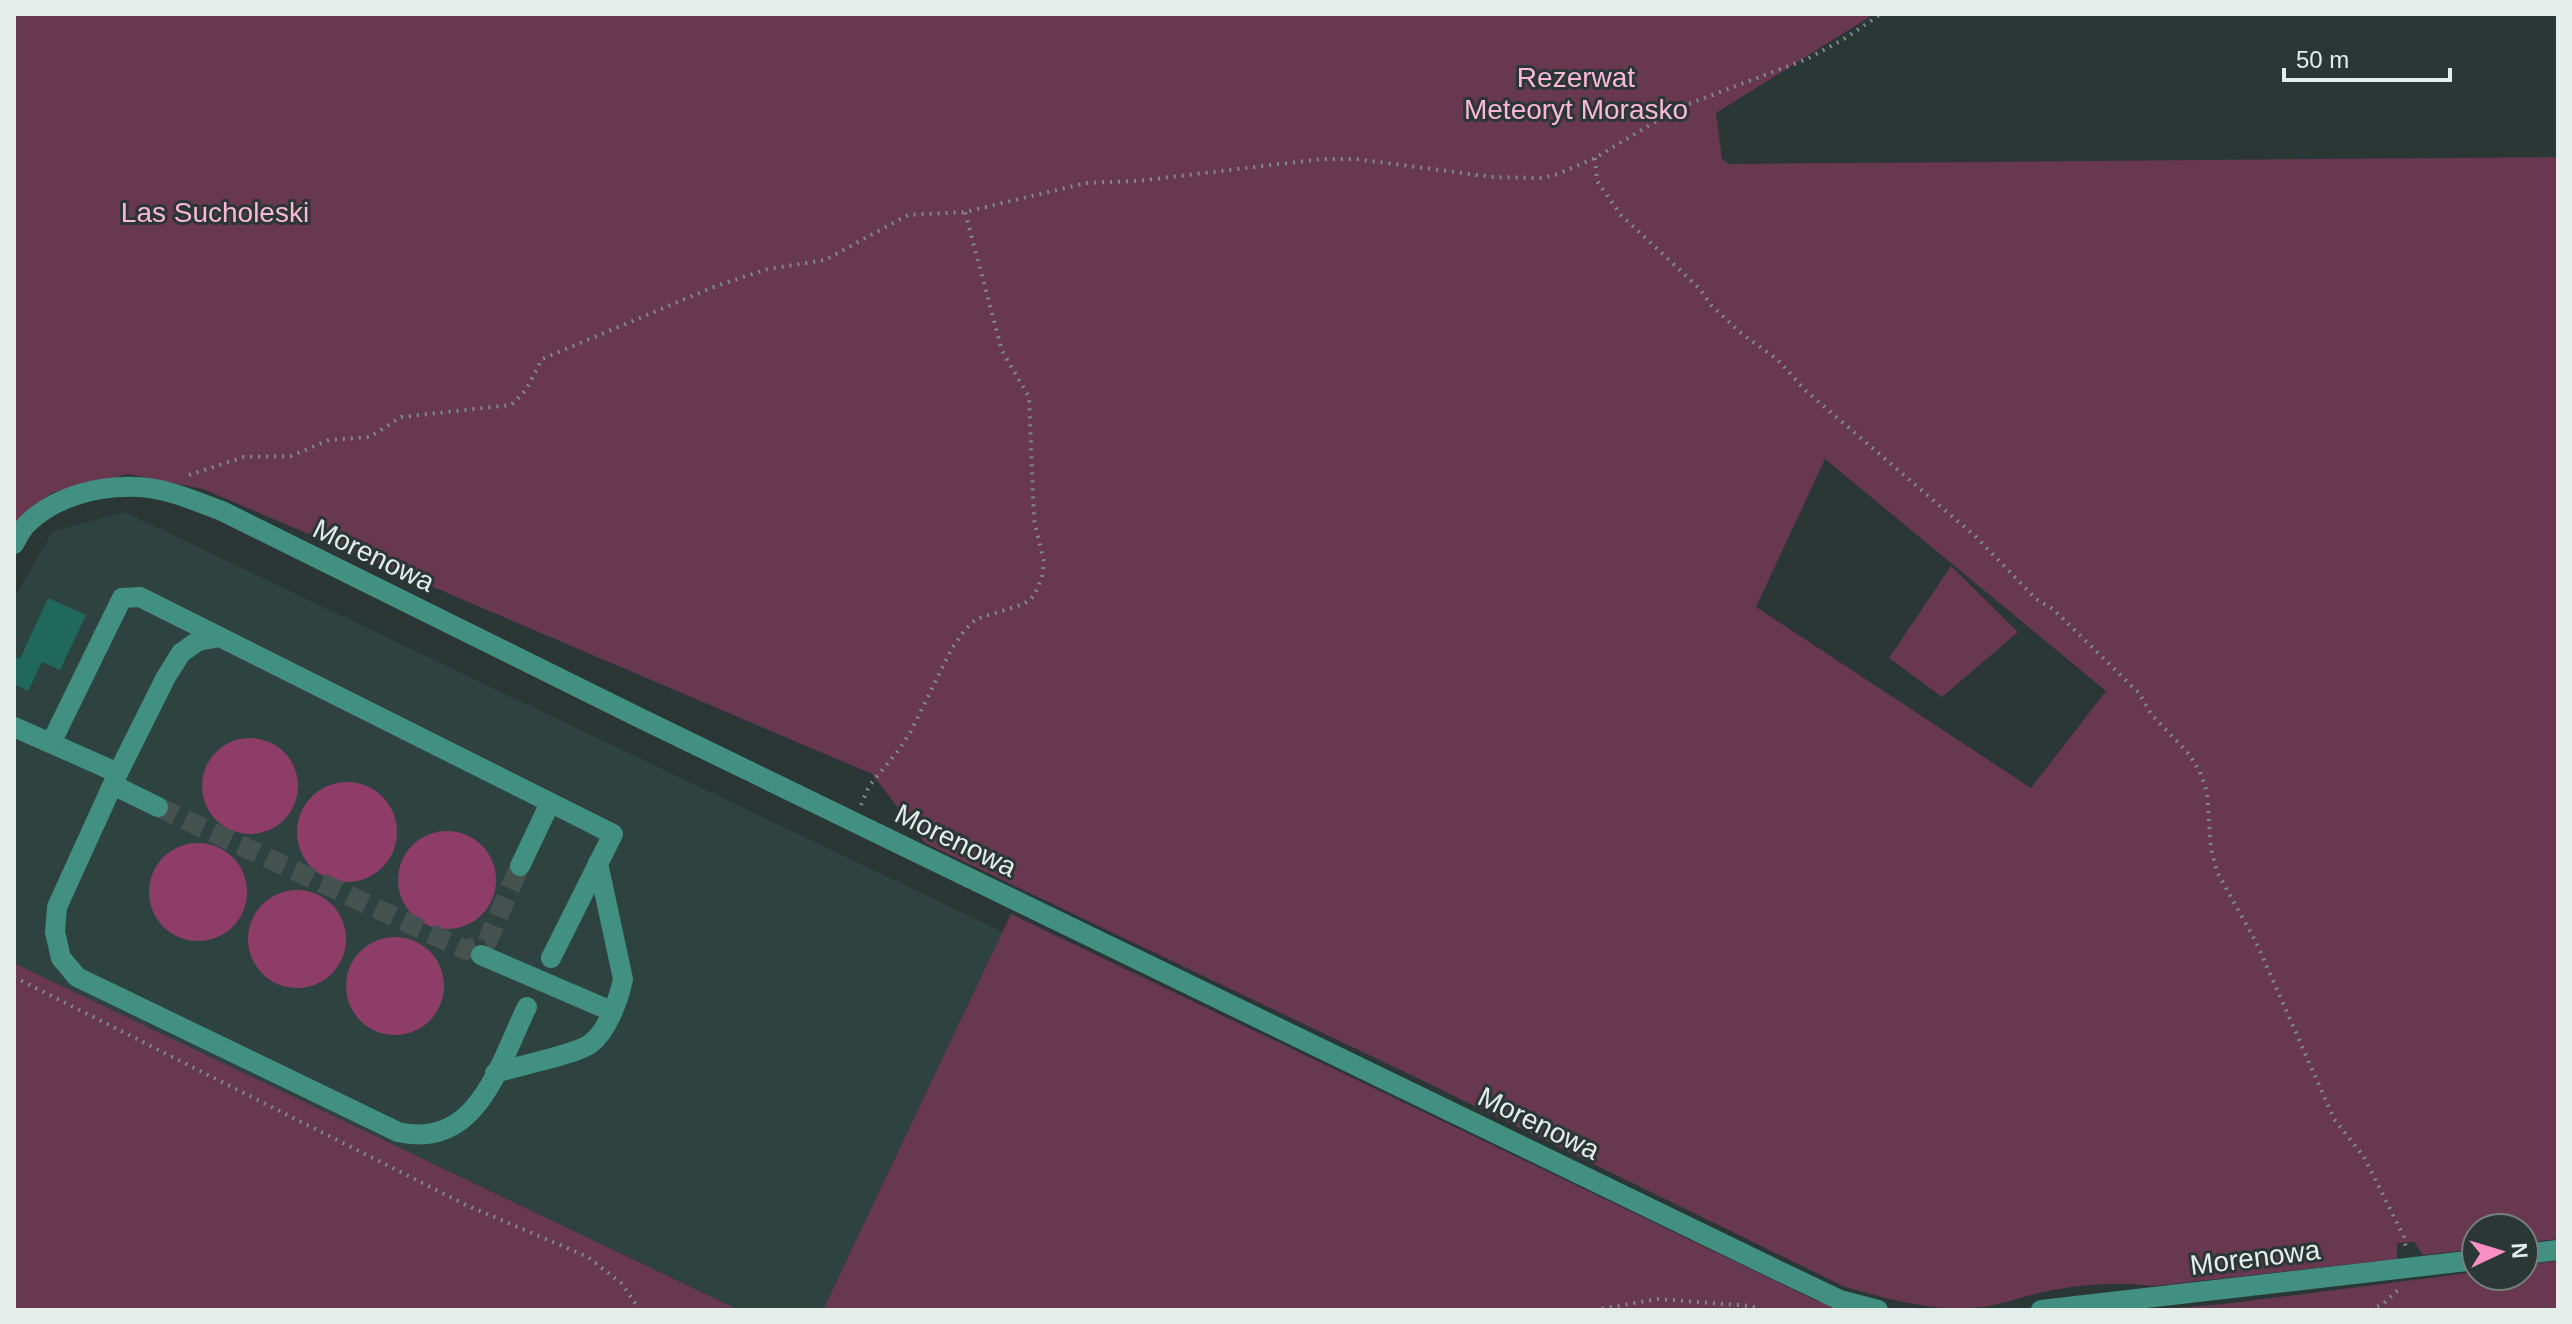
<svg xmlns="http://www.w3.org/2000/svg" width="2572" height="1324" font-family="Arial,sans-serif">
  <rect width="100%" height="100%" fill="#2a3734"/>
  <path fill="#2e423f" d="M125 512 1003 932 823 1310H739L14 963V598L53 531Z"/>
  <g fill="#673850" fill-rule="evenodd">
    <path d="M14 14H1874L1716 113 1722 159 1729 164 2558 157V1239L2524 1243V1228H2476V1249L2423 1255 2414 1242 2397 1243V1259L2154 1286C2118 1282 2080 1284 2044 1292 2020 1297 1997 1307 1972 1308 1928 1311 1886 1298 1845 1287L1438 1088 925 843 872 774 203 489 128 474 51 493 14 527ZM1825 459 2106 691 2031 788 1756 607Z"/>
    <path d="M1951 566 2018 632 1942 697 1889 658Z"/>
    <path d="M1011 914 1815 1300 1847 1310H823Z"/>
    <path d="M14 963 739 1310H14Z"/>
    <path d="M2558 1261V1310H2149L2224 1304 2476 1272V1276H2524V1265Z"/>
  </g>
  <g fill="#8e3d69">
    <circle cx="250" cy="786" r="48"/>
    <circle cx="347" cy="832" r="50"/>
    <circle cx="447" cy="880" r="49"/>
    <circle cx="198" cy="892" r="49"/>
    <circle cx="297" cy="939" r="49"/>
    <circle cx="395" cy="986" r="49"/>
  </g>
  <path fill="#21685c" d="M48 598 86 615 60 670 42 662 28 691 14 684V656L20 659Z"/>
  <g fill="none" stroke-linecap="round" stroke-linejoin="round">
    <path stroke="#46524f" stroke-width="20" stroke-dasharray="20 10" stroke-linecap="butt" d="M158 807 466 950 487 942 520 866"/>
    <g stroke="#7f8a87" stroke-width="4" stroke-dasharray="2 6" stroke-linecap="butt">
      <path d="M1595 158 1597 181 1621 215 1700 289 1711 305 1742 334 1777 359 1806 391 1975 536 2036 599 2053 609 2139 693 2151 714 2189 754 2200 772 2207 792 2211 849 2217 872 2256 942 2334 1119 2364 1157 2404 1237 2406 1249"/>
      <path d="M189 475 244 457 291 456 329 440 370 437 401 417 511 405 526 390 542 359 716 286 768 269 825 260 908 215 965 212 1086 183 1137 181 1322 159H1356L1493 177 1542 178 1558 174 1595 158 1678 108 1807 59 1844 39 1881 14"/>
      <path d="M861 805 869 786 898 751 911 731 952 648 965 630 976 619 1024 604 1034 596 1042 577 1044 562 1034 520 1029 397 1002 351 965 212"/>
      <path d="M14 977 466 1205 588 1257 621 1283 640 1310"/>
      <path d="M1594 1310 1658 1299 1751 1306 1762 1310"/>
      <path d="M2370 1310 2383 1304 2398 1290"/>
    </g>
    <g stroke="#419081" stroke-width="20">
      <path d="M14 544C18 537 22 528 28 523 56 496 100 485 138 487 166 488 195 501 222 511L644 720 1779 1271 1840 1300 1878 1310"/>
      <path d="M220 637 198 641 181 653 166 677 118 773 57 907 55 932 61 958 77 977 398 1132C478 1150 499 1064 527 1007"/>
      <path d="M14 727 118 773"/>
      <path d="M51 743 122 598 140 597 613 834 551 958"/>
      <path d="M113 785 158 807"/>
      <path d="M520 866 550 803"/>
      <path d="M481 955 611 1011"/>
      <path d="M495 1073C514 1067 577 1054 590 1044 607 1032 619 999 623 979L598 863"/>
      <path d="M2524 1254 2558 1250"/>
      <path d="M2041 1310 2476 1260"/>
    </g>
  </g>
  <g text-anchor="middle" stroke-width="6" stroke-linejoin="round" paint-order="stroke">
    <g font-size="28" fill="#fdb7d8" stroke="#2a3734">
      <text x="1576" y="87">Rezerwat<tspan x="1576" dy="32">Meteoryt Morasko</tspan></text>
      <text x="215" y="222">Las Sucholeski</text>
    </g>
    <g font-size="28" fill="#e5edeb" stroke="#2a3734">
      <text transform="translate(374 555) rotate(26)" y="10">Morenowa</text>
      <text transform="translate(956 840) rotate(26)" y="10">Morenowa</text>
      <text transform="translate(1539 1123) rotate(26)" y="10">Morenowa</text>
      <text transform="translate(2255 1257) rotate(-7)" y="10">Morenowa</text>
    </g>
  </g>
  <rect width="2572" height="1324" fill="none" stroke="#e5edeb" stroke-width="32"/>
  <g transform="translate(2500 1252) rotate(86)"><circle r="38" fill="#2a3734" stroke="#75807d" stroke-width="2"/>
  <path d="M0-6L14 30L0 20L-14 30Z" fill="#fa8fc6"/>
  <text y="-12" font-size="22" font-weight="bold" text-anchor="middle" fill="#e5edeb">N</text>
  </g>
  <path d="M2284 68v12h166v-12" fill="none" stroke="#e5edeb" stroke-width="4"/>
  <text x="2296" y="68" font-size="24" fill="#e5edeb" stroke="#2a3734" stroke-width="6" paint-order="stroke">50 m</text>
</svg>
